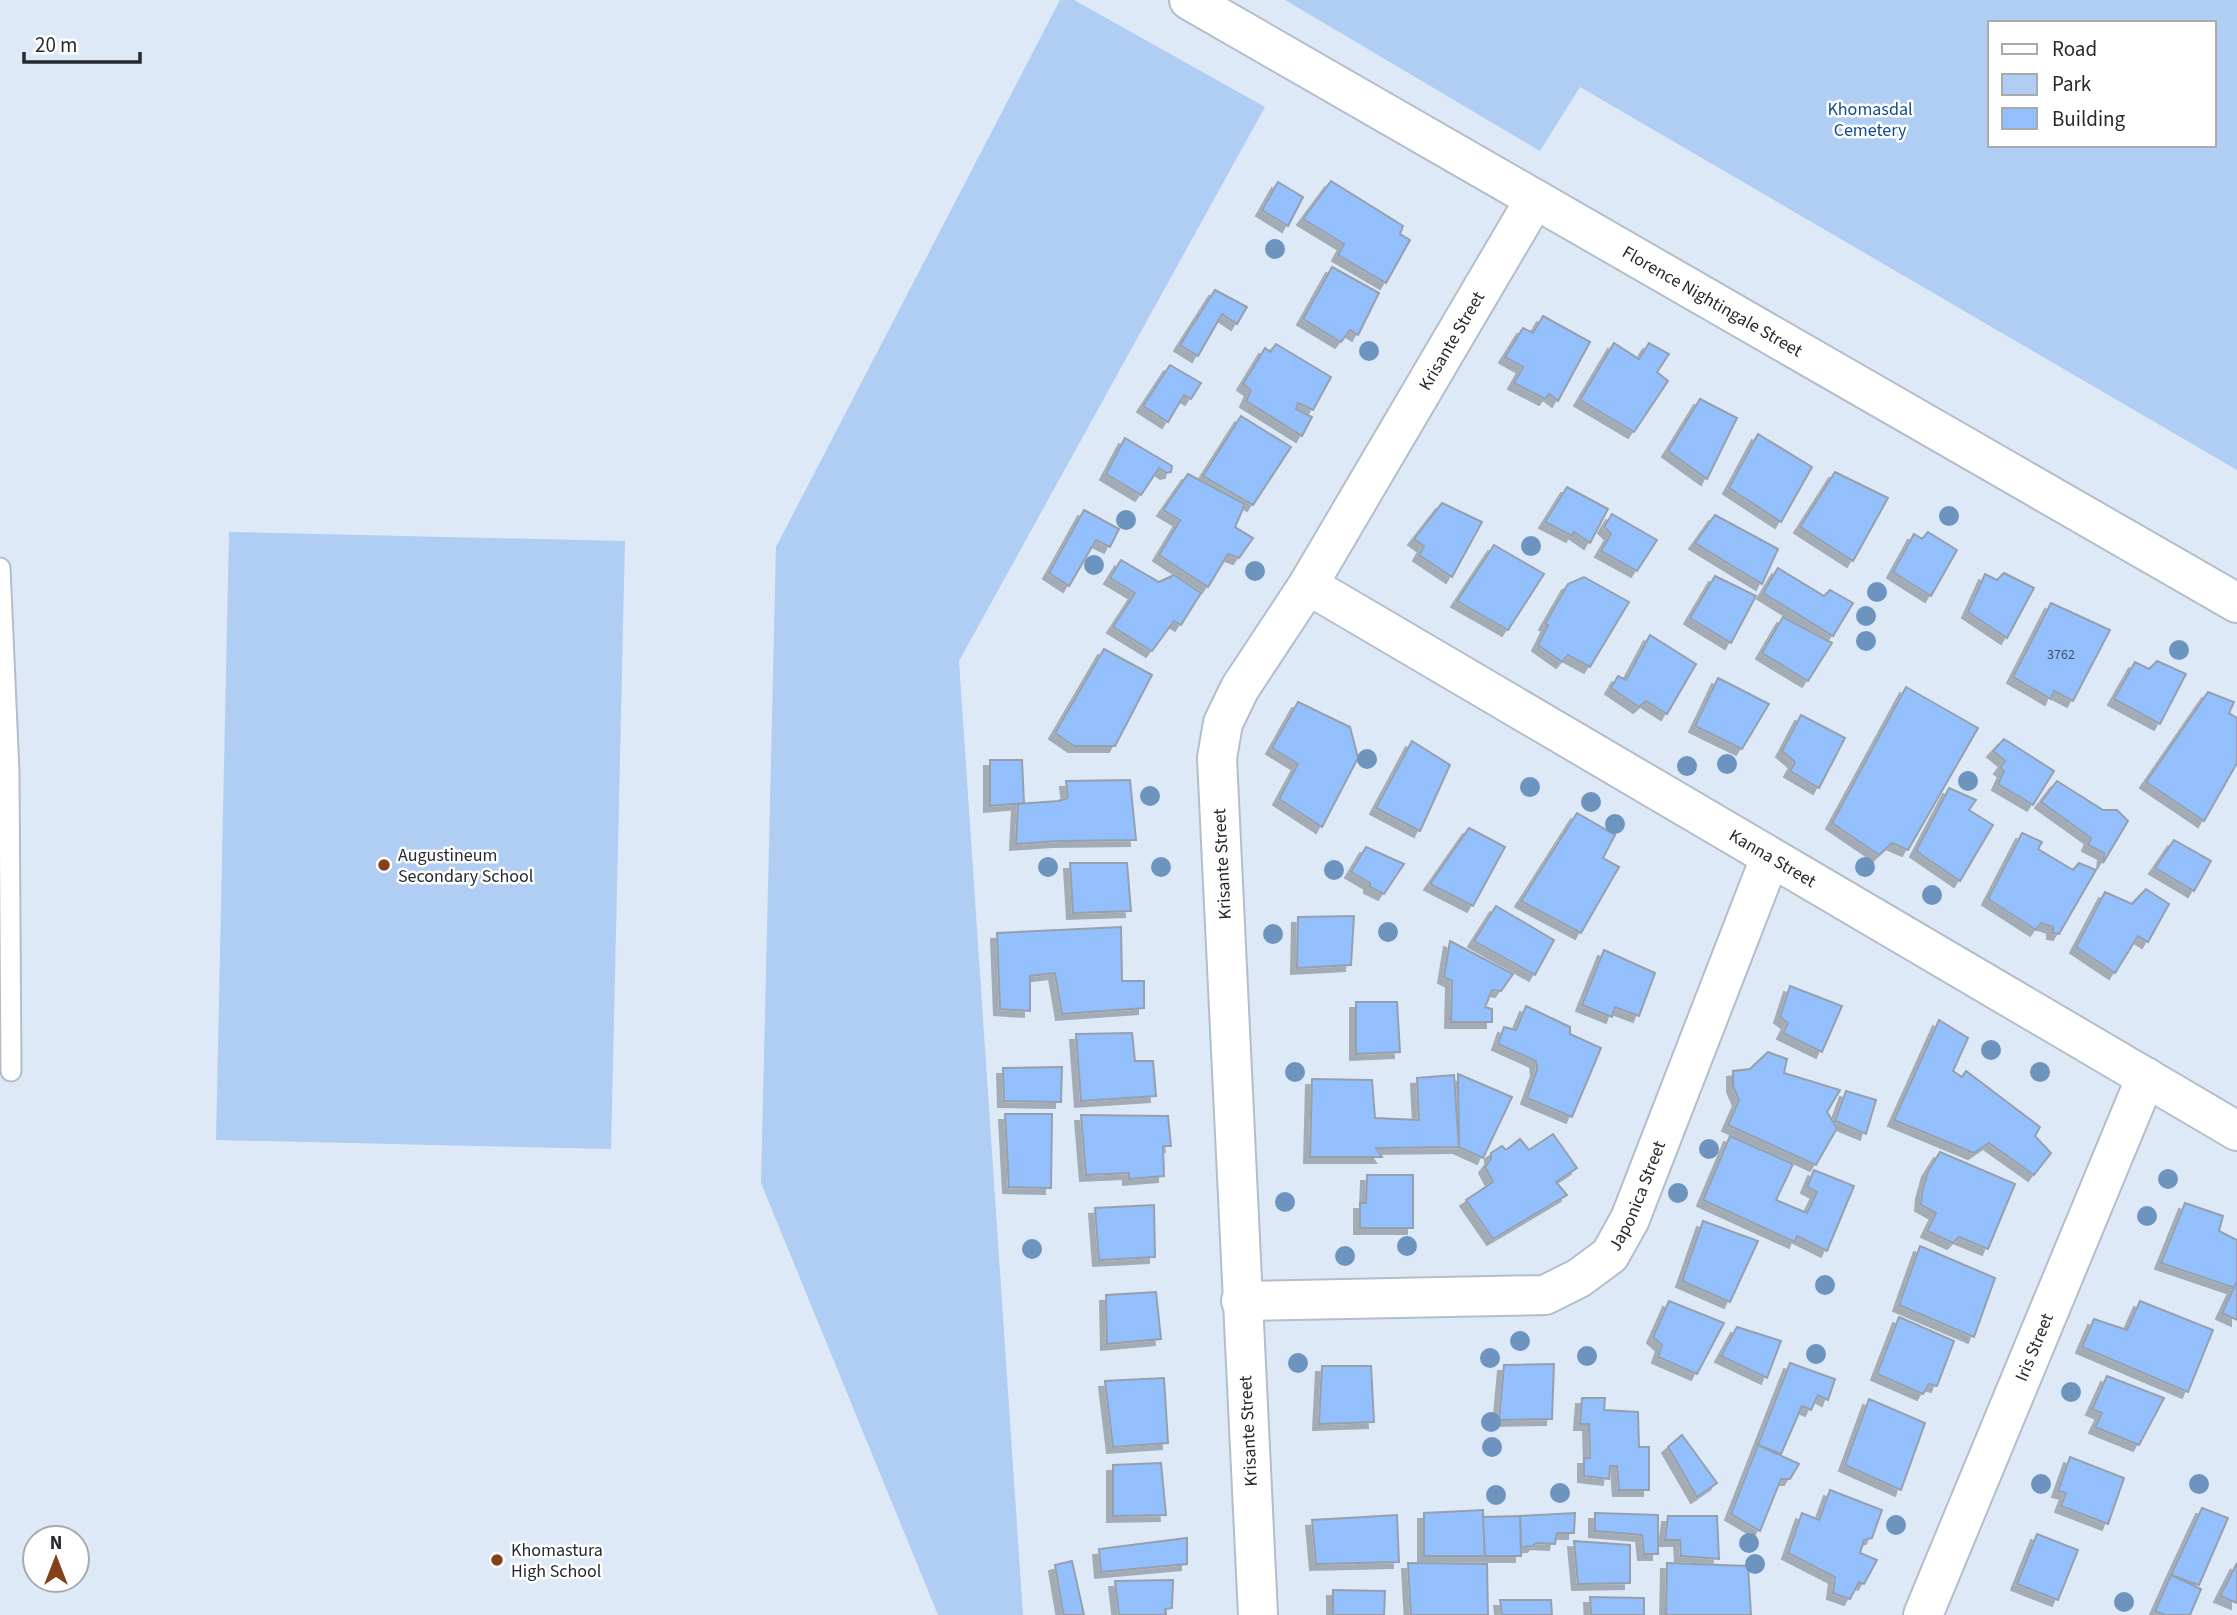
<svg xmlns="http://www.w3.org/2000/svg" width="2237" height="1615" font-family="'Source Sans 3',sans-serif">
  <defs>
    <filter id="shadow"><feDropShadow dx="-6" dy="6" stdDeviation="0" flood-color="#0004"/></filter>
  </defs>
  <rect width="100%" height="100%" fill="#dee9f7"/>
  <g fill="#b0cdf3" fill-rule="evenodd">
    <path d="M1060 0H1074L1265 107 959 661 1023 1615H938L761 1183 776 547Z"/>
    <path d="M1285 0H2237V470L1580 87 1540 151ZM1990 23H2214V145H1990Z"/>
    <path d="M229 532 625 541 611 1149 216 1140Z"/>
  </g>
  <g fill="#93c0fc" stroke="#96a0ad" stroke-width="2" filter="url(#shadow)">
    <path d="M1331 181 1403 226 1400 234 1410 240 1386 283 1338 255 1344 244 1303 219Z"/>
    <path d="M1278 182 1303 197 1288 226 1262 210Z"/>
    <path d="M1332 267 1379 293 1358 335 1350 330 1341 342 1303 319Z"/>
    <path d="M1215 290 1247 307 1237 324 1222 314 1198 356 1180 345Z"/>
    <path d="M1543 316 1590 342 1558 401 1549 394 1545 399 1514 383 1523 367 1505 357 1523 328 1533 333Z"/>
    <path d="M1614 343 1639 359 1649 343 1669 354 1657 372 1668 381 1634 432 1580 400Z"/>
    <path d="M1276 344 1331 377 1313 410 1298 403 1296 409 1312 417 1302 436 1246 401 1251 390 1243 384 1265 348 1270 352Z"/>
    <path d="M1170 365 1201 383 1191 399 1184 395 1168 422 1143 406Z"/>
    <path d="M1700 399 1737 418 1707 479 1668 451Z"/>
    <path d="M1241 416 1291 447 1253 505 1203 476Z"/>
    <path d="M1758 434 1812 467 1781 522 1729 488Z"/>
    <path d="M1125 438 1172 466 1171 472 1166 473 1159 468 1141 495 1106 474Z"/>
    <path d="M1835 472 1888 498 1853 561 1800 527Z"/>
    <path d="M1188 474 1245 504 1235 527 1253 538 1239 558 1228 554 1208 587 1159 555 1180 520 1163 510Z"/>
    <path d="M1567 487 1608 509 1590 543 1574 532 1572 536 1545 522Z"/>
    <path d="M1442 503 1482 522 1452 577 1419 555 1424 546 1414 539Z"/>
    <path d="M1084 510 1119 529 1110 547 1096 540 1069 586 1049 573Z"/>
    <path d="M1612 514 1657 540 1637 571 1601 551 1611 534 1604 527Z"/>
    <path d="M1715 515 1778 549 1762 584 1695 543Z"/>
    <path d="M1928 532 1957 550 1931 596 1893 572 1914 534 1922 539Z"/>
    <path d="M1494 545 1544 574 1508 630 1457 601Z"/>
    <path d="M1121 560 1159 582 1174 575 1201 593 1181 625 1174 621 1152 651 1113 627 1135 593 1110 578Z"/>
    <path d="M1778 568 1824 596 1830 590 1853 603 1833 636 1763 593Z"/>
    <path d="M2004 573 2034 588 2007 638 1968 612 1985 574 1997 580Z"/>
    <path d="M1715 576 1756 596 1731 643 1690 618Z"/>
    <path d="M1584 577 1629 602 1590 667 1568 655 1562 662 1538 645 1548 625 1545 624 1568 584Z"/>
    <path d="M2051 603 2110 630 2073 701 2054 691 2051 699 2013 677Z"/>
    <path d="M1783 617 1832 643 1808 681 1762 653Z"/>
    <path d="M1650 635 1696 664 1667 714 1646 701 1639 707 1611 688 1618 676 1626 680Z"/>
    <path d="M1104 649 1152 675 1115 746H1074L1055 733Z"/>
    <path d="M2157 661 2186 674 2160 724 2114 699 2135 662 2149 669Z"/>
    <path d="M1718 678 1769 704 1742 749 1695 726Z"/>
    <path d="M1906 687 1978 728 1908 850 1892 843 1879 855 1832 823Z"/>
    <path d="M2208 692 2234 702 2229 713 2237 718V763L2204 821 2146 782Z"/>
    <path d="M1298 702 1350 727 1358 758 1322 827 1279 799 1298 764 1272 748Z"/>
    <path d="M1801 715 1845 738 1819 788 1790 771 1795 762 1782 751Z"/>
    <path d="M2004 739 2054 771 2033 805 1998 784 2004 771 2000 768 2005 761 1993 751Z"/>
    <path d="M1412 741 1450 765 1420 831 1376 808Z"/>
    <path d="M990 760H1022L1024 803 990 806Z"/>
    <path d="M1130 780 1136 840 1058 841 1016 844 1018 804 1058 801 1068 798 1066 781Z"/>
    <path d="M2057 781 2103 810H2117L2128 821 2103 863 2104 853 2088 845 2091 838 2041 802Z"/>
    <path d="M1949 788 1976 800 1969 810 1993 825 1960 881 1916 851Z"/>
    <path d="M1577 813 1615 835 1603 858 1619 867 1581 933 1521 901Z"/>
    <path d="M1469 828 1505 847 1473 906 1430 884Z"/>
    <path d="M2022 833 2042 842 2038 849 2073 870 2079 863 2096 870 2059 934 2053 933V927L2041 923 2036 930 1988 899Z"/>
    <path d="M2174 840 2211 861 2194 891 2155 868Z"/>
    <path d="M1366 847 1404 864 1384 894 1370 887V883L1351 872Z"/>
    <path d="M1070 863H1127L1131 911 1073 913Z"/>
    <path d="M2146 889 2169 904 2148 942 2138 936 2115 973 2076 947 2105 892 2132 904Z"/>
    <path d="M1496 906 1554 940 1535 975 1474 941Z"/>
    <path d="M1354 916 1351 965 1297 968 1298 917Z"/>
    <path d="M1121 927 1122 981H1144V1008L1062 1014 1055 973 1030 976V1011L1000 1009 997 933Z"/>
    <path d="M1450 941 1513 974 1501 991 1492 990 1485 1007 1492 1009V1022H1451L1452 981 1444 977Z"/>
    <path d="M1604 950 1655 973 1639 1016 1615 1007 1612 1017 1582 1005Z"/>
    <path d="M1790 986 1842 1006 1822 1052 1783 1033 1788 1023 1780 1017Z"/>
    <path d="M1356 1002H1397L1400 1052 1356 1054Z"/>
    <path d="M1526 1006 1570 1027V1034L1601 1048 1572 1117 1527 1098 1537 1070 1536 1061 1498 1044 1504 1027 1516 1030Z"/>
    <path d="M1939 1020 1968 1038 1953 1071 1962 1077 1966 1071 2040 1127 2035 1136 2051 1153 2034 1175 1989 1143 1974 1153 1894 1120Z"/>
    <path d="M1132 1033 1135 1061H1153L1156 1096 1081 1101 1076 1034Z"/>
    <path d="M1768 1052 1787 1059 1784 1073 1840 1090 1827 1112 1837 1128 1816 1165 1728 1125 1739 1100 1733 1086V1071L1750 1069Z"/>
    <path d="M1062 1067 1061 1102 1004 1101 1003 1068Z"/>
    <path d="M1458 1074 1512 1097 1483 1158 1459 1147Z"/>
    <path d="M1454 1075 1459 1147 1376 1148 1382 1157H1310L1312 1079 1372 1080 1375 1118 1419 1120 1417 1078Z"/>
    <path d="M1846 1091 1876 1100 1866 1134 1835 1121Z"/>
    <path d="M1005 1114H1052L1051 1188 1009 1187Z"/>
    <path d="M1081 1115 1168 1116 1171 1146H1163L1164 1176 1129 1179V1173L1086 1175Z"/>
    <path d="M1553 1134 1577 1168 1556 1182 1567 1195 1493 1239 1466 1200 1493 1182 1485 1167 1491 1159V1153L1502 1146 1506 1150 1520 1139 1529 1150Z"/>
    <path d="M1730 1136 1793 1164 1776 1200 1807 1213 1817 1192 1807 1187 1814 1170 1854 1186 1827 1251 1797 1236 1795 1242 1703 1200Z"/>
    <path d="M1940 1152 2015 1184 1988 1249 1959 1237 1953 1243 1927 1231 1936 1213 1921 1205 1922 1193 1928 1171Z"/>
    <path d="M1367 1175H1413V1228H1360V1203H1366Z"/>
    <path d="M2185 1203 2223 1216 2219 1231 2237 1240V1282L2235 1288 2161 1263Z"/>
    <path d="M1154 1205 1155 1257 1099 1260 1095 1208Z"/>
    <path d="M1703 1221 1758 1241 1730 1302 1682 1281Z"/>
    <path d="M1920 1246 1995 1278 1974 1337 1899 1305Z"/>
    <path d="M2237 1281V1320L2222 1313Z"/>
    <path d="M1156 1292 1161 1339 1107 1344 1106 1295Z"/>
    <path d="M1669 1301 1724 1323 1697 1374 1658 1357 1662 1345 1653 1337Z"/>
    <path d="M2140 1301 2213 1330 2188 1392 2082 1347 2094 1319 2127 1330Z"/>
    <path d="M1899 1317 1954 1341 1937 1386 1929 1384 1923 1394 1877 1374Z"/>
    <path d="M1737 1327 1781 1341 1767 1378 1721 1356Z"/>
    <path d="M1790 1363 1835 1379 1828 1400 1818 1395 1811 1410 1802 1406 1781 1454 1758 1445Z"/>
    <path d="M1554 1364 1552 1419 1499 1420 1504 1365Z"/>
    <path d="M1322 1366H1371L1374 1422 1319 1424Z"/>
    <path d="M2107 1376 2164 1398 2139 1445 2095 1427 2102 1413 2092 1409Z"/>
    <path d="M1164 1378 1168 1443 1113 1447 1105 1381Z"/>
    <path d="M1582 1398H1605L1604 1410 1638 1412 1639 1447H1649V1490H1619L1617 1466H1610L1609 1479 1584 1476V1458H1590L1589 1424H1580Z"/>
    <path d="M1869 1399 1925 1423 1901 1490 1845 1465Z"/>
    <path d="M1682 1435 1717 1483 1697 1497 1668 1447Z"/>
    <path d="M1758 1445 1799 1464 1790 1479H1781L1760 1531 1731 1514Z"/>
    <path d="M2070 1457 2124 1478 2108 1524 2061 1506 2066 1493 2058 1491Z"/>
    <path d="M1161 1463 1166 1515 1113 1516V1465Z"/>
    <path d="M1830 1490 1882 1510 1872 1538 1864 1540 1860 1553 1877 1560 1864 1584 1859 1582 1850 1599 1833 1593 1835 1577 1788 1553 1802 1513 1819 1520Z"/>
    <path d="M2202 1508 2228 1518 2199 1585 2171 1575Z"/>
    <path d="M1483 1510 1485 1556H1424V1513Z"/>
    <path d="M1575 1513 1574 1533H1557L1555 1544 1536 1543 1533 1546 1521 1547 1520 1516Z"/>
    <path d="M1595 1513 1658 1515V1554H1644L1642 1535 1595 1531Z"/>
    <path d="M1397 1515 1399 1562 1316 1564 1312 1520Z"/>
    <path d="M1520 1516 1521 1556H1485L1483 1517Z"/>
    <path d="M1668 1516H1717L1719 1559 1681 1556 1680 1540H1665Z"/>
    <path d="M2037 1534 2078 1550 2058 1600 2017 1584Z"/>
    <path d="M1187 1538V1564L1101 1572 1099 1549Z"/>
    <path d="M1574 1541 1630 1545V1583L1578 1584Z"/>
    <path d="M1072 1561 1084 1615H1064L1062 1607 1055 1565Z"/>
    <path d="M1408 1563 1487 1564 1488 1615H1411Z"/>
    <path d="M1667 1563 1748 1566 1751 1615H1666Z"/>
    <path d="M2237 1563V1603L2220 1596Z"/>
    <path d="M2171 1575 2201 1589 2190 1615H2165L2155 1611Z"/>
    <path d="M1173 1580 1172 1608 1165 1609 1166 1615H1119L1115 1581Z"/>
    <path d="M1333 1590 1385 1591 1384 1615H1333Z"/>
    <path d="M1590 1597 1644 1598V1615H1591Z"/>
    <path d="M1500 1600H1551L1552 1615H1502Z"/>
  </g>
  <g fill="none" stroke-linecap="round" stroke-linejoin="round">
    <defs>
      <path id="service" d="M0 568 9 772 11 1071"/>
      <g id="minor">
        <path id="s1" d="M1308 585 2237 1131"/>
        <path id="s2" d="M1241 1301 1545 1295 1579 1278 1610 1255 1630 1219 1770 858"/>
        <path id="s3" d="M1258 1615 1217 758 1223 723 1240 688 1308 585 1535 199"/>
        <path id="s4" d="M1923 1615 2146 1077"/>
      </g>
      <g id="secondary">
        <path id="s5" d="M1189 0 2237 603"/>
      </g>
    </defs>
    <use href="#service" stroke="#b3becb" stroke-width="23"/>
    <use href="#minor" stroke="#b3becb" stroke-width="42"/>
    <use href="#secondary" stroke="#b3becb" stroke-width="42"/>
    <use href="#service" stroke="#fff" stroke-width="19"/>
    <use href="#minor" stroke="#fff" stroke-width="38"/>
    <use href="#secondary" stroke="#fff" stroke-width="38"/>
  </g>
  <g fill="#6d93bf">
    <circle cx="1275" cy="249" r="10"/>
    <circle cx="1369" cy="351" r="10"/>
    <circle cx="1949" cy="516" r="10"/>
    <circle cx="1126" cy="520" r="10"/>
    <circle cx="1531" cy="546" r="10"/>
    <circle cx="1094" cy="565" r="10"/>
    <circle cx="1255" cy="571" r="10"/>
    <circle cx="1877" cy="592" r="10"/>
    <circle cx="1866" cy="616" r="10"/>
    <circle cx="1866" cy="641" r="10"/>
    <circle cx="2179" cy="650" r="10"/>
    <circle cx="1367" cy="759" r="10"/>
    <circle cx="1727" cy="764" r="10"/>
    <circle cx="1687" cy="766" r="10"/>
    <circle cx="1968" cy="781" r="10"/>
    <circle cx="1530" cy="787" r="10"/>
    <circle cx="1150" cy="796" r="10"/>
    <circle cx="1591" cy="802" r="10"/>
    <circle cx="1615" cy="824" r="10"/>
    <circle cx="1048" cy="867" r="10"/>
    <circle cx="1161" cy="867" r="10"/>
    <circle cx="1865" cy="867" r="10"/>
    <circle cx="1334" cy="870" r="10"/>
    <circle cx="1932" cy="895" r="10"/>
    <circle cx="1388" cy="932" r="10"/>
    <circle cx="1273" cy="934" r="10"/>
    <circle cx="1991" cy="1050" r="10"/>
    <circle cx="1295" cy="1072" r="10"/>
    <circle cx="2040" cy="1072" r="10"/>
    <circle cx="1709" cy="1149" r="10"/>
    <circle cx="2168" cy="1179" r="10"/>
    <circle cx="1678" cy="1193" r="10"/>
    <circle cx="1285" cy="1202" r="10"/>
    <circle cx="2147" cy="1216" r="10"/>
    <circle cx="1407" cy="1246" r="10"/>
    <circle cx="1032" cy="1249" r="10"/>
    <circle cx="1345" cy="1256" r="10"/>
    <circle cx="1825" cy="1285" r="10"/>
    <circle cx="1520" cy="1341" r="10"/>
    <circle cx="1816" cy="1354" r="10"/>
    <circle cx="1587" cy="1356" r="10"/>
    <circle cx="1490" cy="1358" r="10"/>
    <circle cx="1298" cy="1363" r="10"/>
    <circle cx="2071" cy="1392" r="10"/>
    <circle cx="1491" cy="1422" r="10"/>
    <circle cx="1492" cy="1447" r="10"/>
    <circle cx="2041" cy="1484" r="10"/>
    <circle cx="2199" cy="1484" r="10"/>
    <circle cx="1560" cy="1493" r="10"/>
    <circle cx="1496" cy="1495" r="10"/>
    <circle cx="1896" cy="1525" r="10"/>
    <circle cx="1749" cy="1543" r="10"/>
    <circle cx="1755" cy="1564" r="10"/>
    <circle cx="2124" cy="1602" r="10"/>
  </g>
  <g fill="#853f1b" stroke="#fff" stroke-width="2.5">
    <circle cx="384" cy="865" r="7"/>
    <circle cx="497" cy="1560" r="7"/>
  </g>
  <g text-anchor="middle" stroke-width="5" stroke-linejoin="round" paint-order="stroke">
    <g font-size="14" fill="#415062">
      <text x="2061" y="659">3762</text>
    </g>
    <g font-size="18" fill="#104c91" stroke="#fff">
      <text x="1870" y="115">Khomasdal<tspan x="1870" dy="21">Cemetery</tspan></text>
    </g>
    <g font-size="18" fill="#262a2f" stroke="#fff">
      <text dy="6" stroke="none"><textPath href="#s5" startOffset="604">Florence Nightingale Street</textPath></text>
      <text dy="6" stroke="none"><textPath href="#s3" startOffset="1339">Krisante Street</textPath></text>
      <text dy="6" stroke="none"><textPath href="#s1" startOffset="539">Kanna Street</textPath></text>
      <text transform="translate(1222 864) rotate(-93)" y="6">Krisante Street</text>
      <text dy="6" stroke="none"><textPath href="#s2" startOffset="446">Japonica Street</textPath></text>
      <text dy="6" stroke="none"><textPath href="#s4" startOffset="290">Iris Street</textPath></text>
      <text transform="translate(1248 1431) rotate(-93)" y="6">Krisante Street</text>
    </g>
    <g font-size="18" fill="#262a2f" stroke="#fff" text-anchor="start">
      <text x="398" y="861">Augustineum<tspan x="398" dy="21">Secondary School</tspan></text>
      <text x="511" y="1556">Khomastura<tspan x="511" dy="21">High School</tspan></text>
    </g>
  </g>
  <rect x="1988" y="21" width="228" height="126" fill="#ffffff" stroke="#a8aaac" stroke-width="2"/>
  <rect x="2002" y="44" width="35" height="10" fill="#ffffff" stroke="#a8aaac" stroke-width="2"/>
  <text x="2052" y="56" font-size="21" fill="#262a2f">Road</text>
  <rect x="2002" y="74" width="35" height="21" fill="#b0cdf3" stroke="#a8aaac" stroke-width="2"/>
  <text x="2052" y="91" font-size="21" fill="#262a2f">Park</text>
  <rect x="2002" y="108" width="35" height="21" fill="#93c0fc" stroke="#a8aaac" stroke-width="2"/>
  <text x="2052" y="126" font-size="21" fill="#262a2f">Building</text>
  <g transform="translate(56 1559)"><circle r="33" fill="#ffffff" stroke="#a8aaac" stroke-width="2"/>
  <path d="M0-5L12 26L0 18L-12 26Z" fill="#853f1b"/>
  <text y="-10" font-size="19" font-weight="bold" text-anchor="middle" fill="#262a2f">N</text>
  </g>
  <path d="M24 52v10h116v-10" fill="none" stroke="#262a2f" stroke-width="3.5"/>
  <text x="35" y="52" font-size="21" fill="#262a2f" stroke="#ffffff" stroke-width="5" paint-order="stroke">20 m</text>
</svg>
